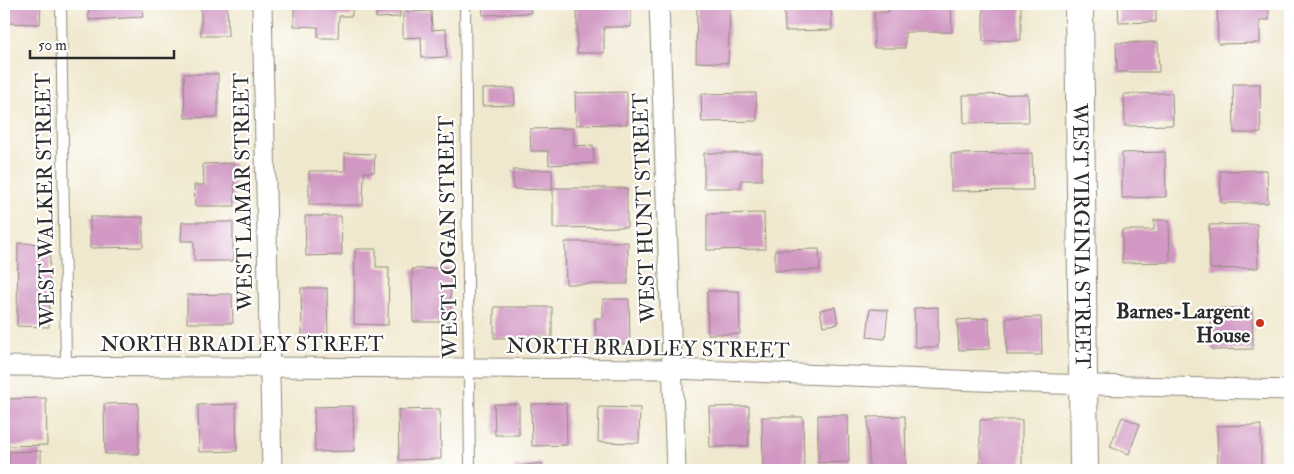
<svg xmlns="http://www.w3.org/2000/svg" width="1294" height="474" font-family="'IM FELL Double Pica',serif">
  <rect width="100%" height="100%" fill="#fff"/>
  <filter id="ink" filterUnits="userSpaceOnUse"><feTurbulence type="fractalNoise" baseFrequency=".02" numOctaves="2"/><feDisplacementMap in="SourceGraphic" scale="10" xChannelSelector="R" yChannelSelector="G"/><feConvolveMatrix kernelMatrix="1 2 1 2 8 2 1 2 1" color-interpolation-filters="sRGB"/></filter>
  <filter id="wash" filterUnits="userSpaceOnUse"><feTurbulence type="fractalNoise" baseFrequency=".0096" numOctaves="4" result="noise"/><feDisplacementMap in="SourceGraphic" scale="20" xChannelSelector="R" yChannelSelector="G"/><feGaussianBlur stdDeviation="1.12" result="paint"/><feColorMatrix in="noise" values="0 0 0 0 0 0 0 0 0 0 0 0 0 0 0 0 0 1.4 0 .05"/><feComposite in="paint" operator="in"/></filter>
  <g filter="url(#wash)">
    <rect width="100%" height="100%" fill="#f0e8ce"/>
    <g id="blocks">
      <g fill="#d198c3">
        <path d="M4 4H41L40 24 4 23Z"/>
        <path d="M88 4H142L143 17 89 20Z"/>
        <path d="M178 4H227L228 36H201V7H178Z"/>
        <path d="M294 4H352V16H339L338 38H318V27L294 26Z"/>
        <path d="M376 4H400V17L376 18Z"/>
        <path d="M482 4H530L531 13 483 15Z"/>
        <path d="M577 4H631V27H604V53H577Z"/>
        <path d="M697 4H752V9L730 8 728 63 696 62Z"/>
        <path d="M784 4H831L832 30 785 31Z"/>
        <path d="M889 4H951L952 32H905V48H874V12H889Z"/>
        <path d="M983 4H1021V40L983 41Z"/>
        <path d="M1118 4H1156V22L1119 23Z"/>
        <path d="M1217 4H1269V20H1260V43L1218 44Z"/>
        <path d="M431 11 432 30 446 29 447 57 422 58 421 37 403 38V12Z"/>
        <path d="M1158 42 1159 72H1117L1116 43Z"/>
        <path d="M184 74H218V117L185 118Z"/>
        <path d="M1233 84H1260L1261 133H1234Z"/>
        <path d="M514 88 515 105 482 106V89Z"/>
        <path d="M627 92V124L576 125 575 93Z"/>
        <path d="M756 93 757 121 702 122 701 94Z"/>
        <path d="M1172 93 1173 125 1125 126 1124 94Z"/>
        <path d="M1028 94 1029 122 964 123 963 95Z"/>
        <path d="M573 128 574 146 593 145 594 163 549 165 548 151H531L530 129Z"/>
        <path d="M1165 152 1166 197 1122 198V153Z"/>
        <path d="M345 153 375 154 374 172H364L363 205H309V171H345Z"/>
        <path d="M704 153H762V180H741V188H704Z"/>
        <path d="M1032 153 1033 190 951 191V154Z"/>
        <path d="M234 163 235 206H195L194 185H204L203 164Z"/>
        <path d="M513 170H552V190L513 189Z"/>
        <path d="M1267 170 1268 203H1221L1220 171Z"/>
        <path d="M553 188H627V227L553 228Z"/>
        <path d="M764 213 765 249 707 250V214Z"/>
        <path d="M305 216H341L342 255 306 256Z"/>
        <path d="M90 217H143V247L90 248Z"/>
        <path d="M1154 220H1169L1170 262 1122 263V230H1154Z"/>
        <path d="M182 222H233V261H194V241H181Z"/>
        <path d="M1257 224 1258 268 1210 269 1209 225Z"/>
        <path d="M565 242H628V284H566Z"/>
        <path d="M18 243 50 244 49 327 17 326Z"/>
        <path d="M355 249H376V267H389L388 325 354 324Z"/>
        <path d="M819 249 820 270 775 271V250Z"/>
        <path d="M450 268 451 322H413L412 269Z"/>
        <path d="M301 288H327L328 336H302Z"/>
        <path d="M707 291H739L740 334H708Z"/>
        <path d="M232 294 233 323H187V295Z"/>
        <path d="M603 299H629L630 344H596L595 318H603Z"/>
        <path d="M494 307H552V337L494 338Z"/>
        <path d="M835 307 838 324 823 326 820 310Z"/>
        <path d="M938 307V347H915L914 308Z"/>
        <path d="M1211 308H1252L1253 349 1212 350Z"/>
        <path d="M870 309 888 310 885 339 867 337Z"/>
        <path d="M1041 317 1042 355H1007L1006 318Z"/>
        <path d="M989 318 990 349 959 350 957 320Z"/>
        <path d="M46 398 47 445 4 446V399Z"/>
        <path d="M138 403 139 454H105L104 404Z"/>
        <path d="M566 403 567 445 532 446 531 404Z"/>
        <path d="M236 404 237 451 199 452 198 405Z"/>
        <path d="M494 404H519V435H495Z"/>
        <path d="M353 406 354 451 315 452 314 407Z"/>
        <path d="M749 406V446L710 447 709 407Z"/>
        <path d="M599 407 640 408 639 443 598 442Z"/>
        <path d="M440 409 441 459 399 460 398 410Z"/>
        <path d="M818 415H848L849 462 818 463Z"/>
        <path d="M905 416 906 470H869L868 417Z"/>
        <path d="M762 417H803L804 468 763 469Z"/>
        <path d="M1122 417 1140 424 1129 454 1110 447Z"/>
        <rect x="980" y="420" width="42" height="50"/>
        <path d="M1261 425V470H1218L1217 426Z"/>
        <path d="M41 451V470H9V452Z"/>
        <path d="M542 463 543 470H514L513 467Z"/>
      </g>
    </g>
  </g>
  <g filter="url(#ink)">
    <use href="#blocks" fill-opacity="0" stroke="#8e8a7c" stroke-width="1"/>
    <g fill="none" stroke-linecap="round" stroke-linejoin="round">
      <defs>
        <g id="lane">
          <path d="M61 4 66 366"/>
          <path d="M465 4 470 470"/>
        </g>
        <g id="street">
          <path d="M262 4 272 470"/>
          <path d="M659 4 676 470"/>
          <path d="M4 366 673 369 1056 384 1290 390"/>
        </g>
        <g id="secondary">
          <path id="s1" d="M1079 4 1084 470"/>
        </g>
      </defs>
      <use href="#lane" stroke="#8e8a7c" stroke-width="12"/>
      <use href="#street" stroke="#8e8a7c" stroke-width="21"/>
      <use href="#secondary" stroke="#8e8a7c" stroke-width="30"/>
      <use href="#lane" stroke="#fff" stroke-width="10"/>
      <use href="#street" stroke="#fff" stroke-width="19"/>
      <use href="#secondary" stroke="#fff" stroke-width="28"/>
    </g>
  </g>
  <circle fill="#c8321e" stroke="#fff" stroke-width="2" cx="1260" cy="323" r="5"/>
  <g text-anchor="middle" stroke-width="4.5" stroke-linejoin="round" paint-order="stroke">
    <g font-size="21" fill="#2b2b2b" stroke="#fff">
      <text transform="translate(243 192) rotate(-91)" y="7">WEST LAMAR STREET</text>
      <text transform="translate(45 200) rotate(-91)" y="7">WEST WALKER STREET</text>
      <text transform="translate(644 208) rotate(-92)" y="7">WEST HUNT STREET</text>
      <text transform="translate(448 237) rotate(-91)" y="7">WEST LOGAN STREET</text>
      <text dy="7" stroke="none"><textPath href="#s1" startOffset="232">WEST VIRGINIA STREET</textPath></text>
      <text x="242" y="351">NORTH BRADLEY STREET</text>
      <text transform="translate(648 348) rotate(1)" y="7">NORTH BRADLEY STREET</text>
    </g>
    <g font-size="21" font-weight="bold" fill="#2b2b2b" stroke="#fff" text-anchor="end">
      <text x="1250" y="318">Barnes-Largent<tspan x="1250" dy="24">House</tspan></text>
    </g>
  </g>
  <rect width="1294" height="474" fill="none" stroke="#fff" stroke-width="20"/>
  <path d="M30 50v8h144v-8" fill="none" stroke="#2b2b2b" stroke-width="2.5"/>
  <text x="38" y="50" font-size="15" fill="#2b2b2b" stroke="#ffffff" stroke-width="4" paint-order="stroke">50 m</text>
</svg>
